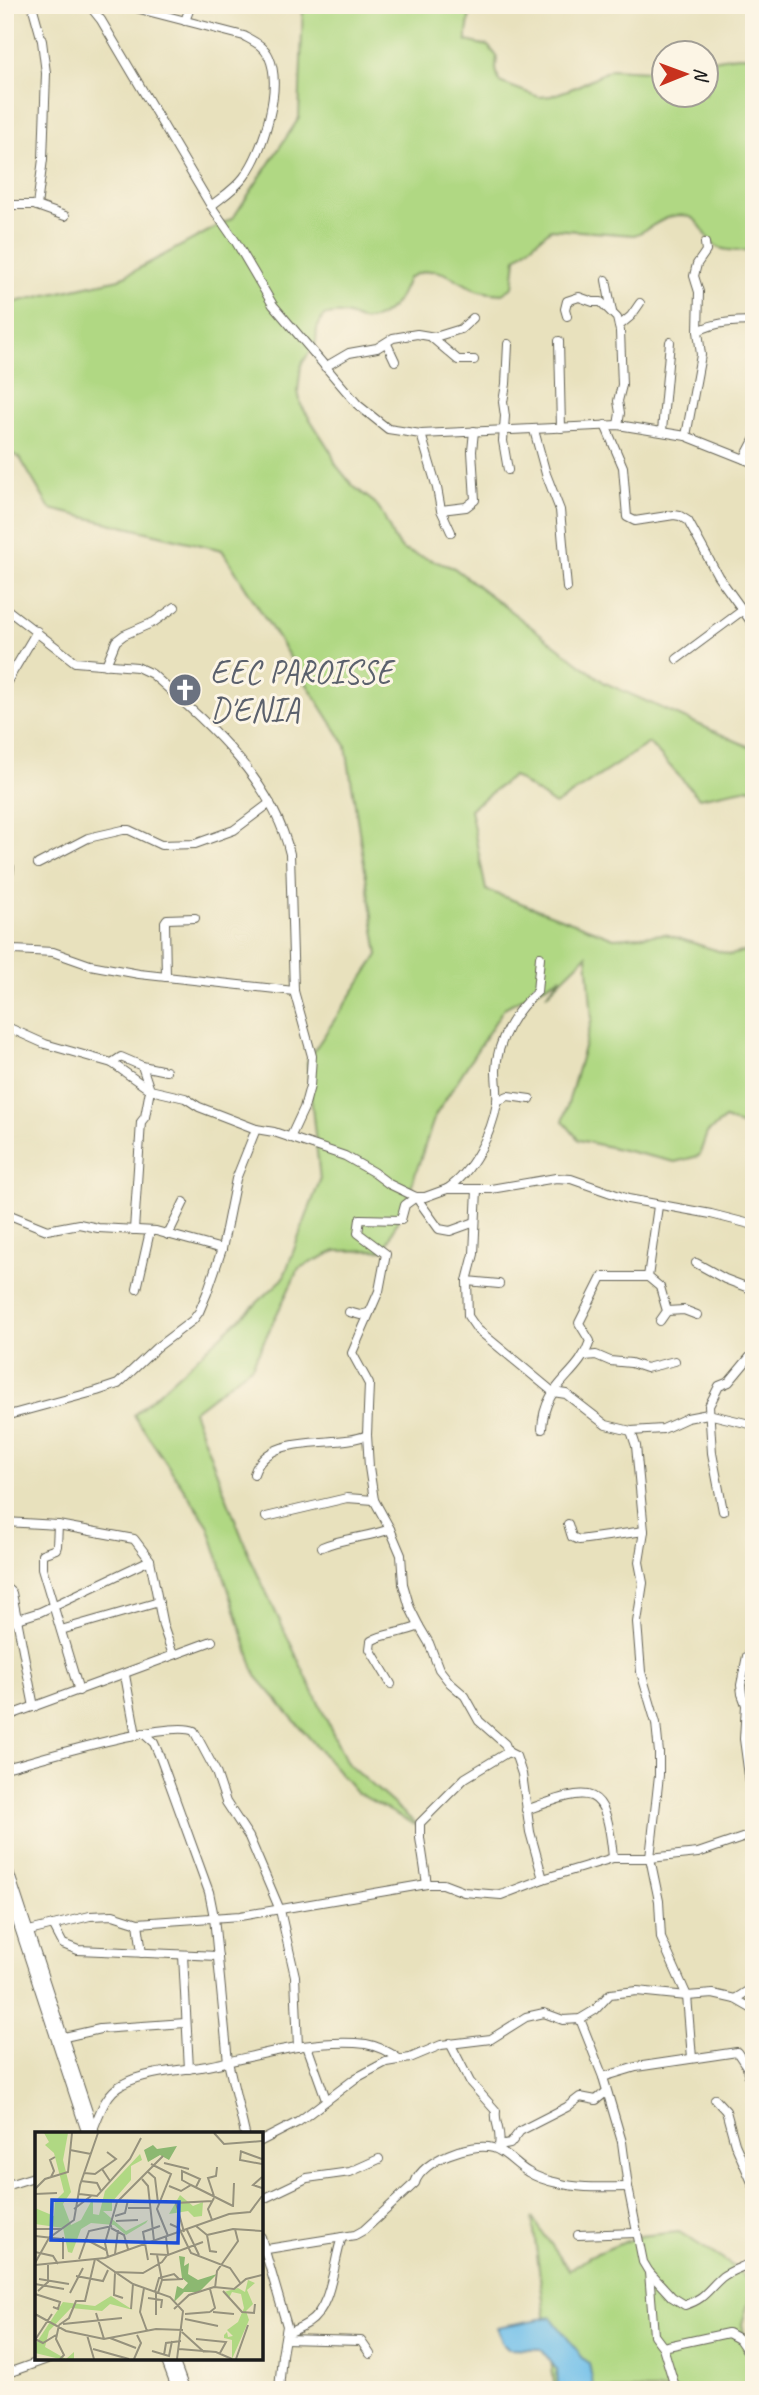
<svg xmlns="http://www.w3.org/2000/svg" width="759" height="2395" font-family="Caveat,sans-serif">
  <rect width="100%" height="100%" fill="#fcf5e5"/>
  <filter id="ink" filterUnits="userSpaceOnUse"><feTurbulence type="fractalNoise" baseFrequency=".0143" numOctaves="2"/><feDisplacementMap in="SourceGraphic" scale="14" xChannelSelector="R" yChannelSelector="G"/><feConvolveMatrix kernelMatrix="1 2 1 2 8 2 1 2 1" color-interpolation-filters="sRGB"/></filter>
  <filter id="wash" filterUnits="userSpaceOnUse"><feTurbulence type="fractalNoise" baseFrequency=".00686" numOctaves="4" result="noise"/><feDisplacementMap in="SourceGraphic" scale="28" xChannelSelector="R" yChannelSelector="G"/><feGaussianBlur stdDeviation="1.57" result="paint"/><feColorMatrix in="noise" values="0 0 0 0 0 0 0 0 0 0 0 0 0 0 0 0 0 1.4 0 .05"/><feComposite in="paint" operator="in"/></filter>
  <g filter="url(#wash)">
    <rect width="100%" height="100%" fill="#e8e1bd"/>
    <g fill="#b0d883" stroke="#667a50" stroke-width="2">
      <path d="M303 5H471L466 41 488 46 497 56 496 69 499 82 539 97 551 96 576 87 611 69 649 71 664 67V94H706L707 61C723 59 738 53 754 58V250C743 251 730 252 720 248 702 241 704 215 680 215 662 216 650 230 634 235L551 229 516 258 513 287 502 294C493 293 482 293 474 289 449 276 436 262 408 278 402 297 386 323 361 320 359 320 354 317 351 316 342 312 332 314 323 316L317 329 316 343 301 365 298 391 301 405 331 452 336 465 353 486 375 503 383 515 394 539 403 550 454 568 605 683 754 749V787L699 798 649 743 555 805 513 776 470 809 486 890 614 938 665 934 731 955 754 948V1133L747 1128 725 1119 707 1133 699 1156 675 1162 579 1140 563 1121 592 1019 587 955 546 995 561 977 504 1008 435 1116 409 1193 385 1250 336 1251 299 1268 252 1366 193 1411 251 1560 347 1763 422 1829 356 1792 256 1676 208 1525 134 1415 283 1279 320 1180 307 1061 378 955 346 746 222 550 50 509 20 458 5 450V308L15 302 119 279 233 218 299 118Z"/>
      <path d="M532 2217 569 2270 590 2256 640 2236 679 2232 736 2268 753 2286 742 2324 748 2351 754 2359V2390H555Z"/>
    </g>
    <path fill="#6fbfea" stroke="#466e83" stroke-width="2" d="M551 2317 583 2358 589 2363 594 2390H558L557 2370 541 2349 508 2348 502 2342 497 2327Z"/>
  </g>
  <g filter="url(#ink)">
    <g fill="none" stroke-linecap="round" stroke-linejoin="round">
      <defs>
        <g id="street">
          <path d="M32 5 42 41 46 73 43 159 37 206"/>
          <path d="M89 5 101 20 211 206 236 242 273 305 358 405 388 429 421 434 618 425 686 436 754 463"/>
          <path d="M124 5 244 36C255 42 264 46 269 57 283 88 263 151 244 177 235 189 222 197 211 206"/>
          <path d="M185 21 191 5"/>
          <path d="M5 205H34L65 216"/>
          <path d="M606 280 612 312"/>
          <path d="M567 316 565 309 567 301 579 297 593 302H601L617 318 620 331 622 385 618 401 620 413 618 425"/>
          <path d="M619 326 631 316 640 303"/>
          <path d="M698 331C716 322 735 321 754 321"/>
          <path d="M431 337 458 360H474"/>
          <path d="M559 341 561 428"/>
          <path d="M387 344 395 361"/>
          <path d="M508 344 506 384 503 402 505 416 503 441 508 470"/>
          <path d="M325 367 349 353 377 348 393 338 417 334 435 337 461 329 473 318"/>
          <path d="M605 425 623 467 627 517 635 521 674 515 680 516 688 521 718 576 754 626"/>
          <path d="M534 430 546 474 560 510 567 588"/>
          <path d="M662 431 670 342"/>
          <path d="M421 434 437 488 441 510 451 532"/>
          <path d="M686 436 701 355 698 331 699 292 694 276 697 264 706 251 705 243"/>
          <path d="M744 459 754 440"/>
          <path d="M441 510 466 507 475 500 472 451 474 431"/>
          <path d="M5 608 75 662 137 667 152 674C208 724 272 778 290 854L294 991 312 1056 310 1086 304 1108 290 1138"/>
          <path d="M677 659 743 610"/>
          <path d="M106 665 116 641 124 635 154 622 175 607"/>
          <path d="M5 685 37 631"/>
          <path d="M5 862 10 867 5 910"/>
          <path d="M38 864 88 838 123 830H129L161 845 195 844 234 830 270 803"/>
          <path d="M5 944 14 950 53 952 90 965 139 974 294 991"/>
          <path d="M166 977 165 922 167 919 195 918"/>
          <path d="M5 1026 45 1044 112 1063 150 1090 185 1098 199 1107 256 1129 274 1132 345 1156 373 1172 389 1184 416 1197H425L447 1189H491L556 1178 571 1179 628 1199 711 1214 754 1225"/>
          <path d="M112 1063 121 1057 142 1066 166 1071"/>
          <path d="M497 1101 508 1096 530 1099"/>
          <path d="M447 1189C472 1173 492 1133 497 1103 498 1092 496 1081 496 1070 497 1041 515 1010 537 992L540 957"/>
          <path d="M477 1189 474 1254 467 1281 468 1316 477 1329 553 1392 566 1394 606 1425 631 1431 663 1429 687 1418 708 1414 754 1425"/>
          <path d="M658 1206 648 1277 660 1287 667 1311 660 1321"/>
          <path d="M5 1213 47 1230 79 1224 98 1228 156 1231 222 1249"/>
          <path d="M134 1230 141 1122 145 1117 150 1090 142 1066"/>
          <path d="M168 1235 184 1202"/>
          <path d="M696 1263 725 1279 754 1290"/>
          <path d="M467 1281 499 1284"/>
          <path d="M137 1289 150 1231"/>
          <path d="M667 1311 684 1310 697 1315"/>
          <path d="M349 1312 360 1315 368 1313"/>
          <path d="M585 1356 596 1355 610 1361 631 1363 646 1368 675 1361"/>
          <path d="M5 1416 97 1391 118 1384 156 1348 193 1320 199 1312 207 1293 222 1249 236 1179 256 1129"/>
          <path d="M542 1429C544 1382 578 1378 590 1341L579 1323 602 1277H648"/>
          <path d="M631 1431 636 1446 644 1531 639 1562 643 1583 637 1622 641 1672 656 1723 659 1753V1775L650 1858 659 1901 661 1938 687 1996 692 2058"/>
          <path d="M254 1474C268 1430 337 1449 367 1435"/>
          <path d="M723 1511 712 1453 709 1406 719 1386 729 1382 754 1352"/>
          <path d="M266 1517 347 1498 374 1500"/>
          <path d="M5 1522 58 1525 134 1539 150 1560 163 1626 173 1655"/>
          <path d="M568 1524 572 1537 579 1540 644 1531"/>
          <path d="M58 1525 57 1546 56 1549 42 1554V1568L79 1691"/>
          <path d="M322 1547C344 1537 368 1538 390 1529"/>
          <path d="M5 1587 12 1593 34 1707"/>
          <path d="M5 1623 40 1612 150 1560"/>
          <path d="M419 1626 410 1608 403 1584 401 1555 390 1529 374 1500 369 1467 367 1435 369 1384 352 1353 379 1291 386 1254 358 1233 360 1219 401 1220 405 1205 416 1197 439 1229 450 1231 475 1222"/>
          <path d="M61 1630 159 1602"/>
          <path d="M747 1656 741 1685 742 1694 746 1705 744 1739 754 1813"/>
          <path d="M125 1675 136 1735"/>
          <path d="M391 1684 370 1649 371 1641C385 1632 403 1634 419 1626L429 1643 439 1669 450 1683 465 1696 479 1721 505 1744 508 1752"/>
          <path d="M5 1717 212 1641"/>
          <path d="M143 1733 154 1743 160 1757 209 1892 214 1917 228 2062 245 2134"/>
          <path d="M5 1768C37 1760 172 1719 194 1731L216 1772 226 1802 249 1837 280 1910 295 1976 298 2047"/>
          <path d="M526 1810C591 1787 606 1780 613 1858"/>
          <path d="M427 1884 420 1838V1823L465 1778 508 1752 516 1756 522 1774 530 1832 543 1879"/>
          <path d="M138 1923 142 1953"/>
          <path d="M53 1925 63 1944 78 1950 218 1956"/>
          <path d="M25 1932 90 1916 113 1915 138 1923 240 1916 427 1884H443L464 1892 501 1895 543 1879 613 1858H650L698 1853 754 1834"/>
          <path d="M183 1955 189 2069"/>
          <path d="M735 1999 754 1987"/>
          <path d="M580 2019 603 2077 622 2142 628 2187 643 2262 649 2272 672 2297 685 2305C705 2299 708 2289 722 2277 731 2270 744 2267 754 2261"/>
          <path d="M60 2038 100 2029 185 2023"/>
          <path d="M450 2043 470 2082 496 2111C494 2125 502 2129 499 2146L510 2144 520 2131 567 2107 580 2097 596 2100 606 2092"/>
          <path d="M307 2046 326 2099"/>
          <path d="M603 2077 636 2067 737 2052 747 2067 751 2091"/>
          <path d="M715 2099 726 2111 735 2144 754 2187"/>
          <path d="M92 2132C99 2115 105 2093 123 2084 144 2072 183 2070 207 2066 259 2056 312 2038 366 2044 379 2046 389 2052 399 2059"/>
          <path d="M261 2141 298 2122 356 2078 386 2062 410 2058 441 2045 491 2039 526 2017 544 2013 563 2020 580 2019 595 2010 610 1994 637 1991 687 1996 713 1994 735 1999 754 2010"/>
          <path d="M5 2186 37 2176"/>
          <path d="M261 2200 307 2178 350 2172 379 2159"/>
          <path d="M578 2235 636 2233"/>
          <path d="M261 2237 287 2326 282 2355 279 2390"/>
          <path d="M261 2250 355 2235 364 2230 415 2183C422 2160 471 2142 493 2148 505 2151 517 2166 528 2172 536 2177 548 2181 558 2183 581 2189 604 2187 628 2187"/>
          <path d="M649 2272 654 2335 663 2347"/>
          <path d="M288 2333C294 2330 302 2327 308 2323 332 2308 333 2263 342 2237"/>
          <path d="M285 2339 361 2341 370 2354"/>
          <path d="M5 2374 50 2358"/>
          <path d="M676 2390 663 2347 728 2333 739 2339 754 2361"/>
        </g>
        <g id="highway">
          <path d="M5 1872 91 2134"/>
          <path d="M169 2358 181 2390"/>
        </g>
      </defs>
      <use href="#street" stroke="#636154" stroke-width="10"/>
      <use href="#highway" stroke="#636154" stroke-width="18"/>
      <use href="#street" stroke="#fff" stroke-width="8"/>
      <use href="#highway" stroke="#fff" stroke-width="16"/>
    </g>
  </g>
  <defs>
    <symbol id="church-disc" viewBox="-11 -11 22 22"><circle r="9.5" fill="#6b7280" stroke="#fcf5e5"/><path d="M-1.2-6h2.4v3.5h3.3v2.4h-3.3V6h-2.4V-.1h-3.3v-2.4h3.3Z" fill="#fff"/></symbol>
  </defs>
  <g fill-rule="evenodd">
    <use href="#church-disc" x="166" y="671" width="38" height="38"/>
  </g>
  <g text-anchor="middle" stroke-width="6" stroke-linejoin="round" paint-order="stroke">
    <g font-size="33" fill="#5b616d" stroke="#fcf5e5" text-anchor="start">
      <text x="210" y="683">EEC PAROISSE<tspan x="210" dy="38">D'ENIA</tspan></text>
    </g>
  </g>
  <g transform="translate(35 2132)">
    <rect width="228" height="228" fill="#e8e1bd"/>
    <path d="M9 1H33L28 28 36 60 28 72 36 93 46 88 58 66V82L64 83 70 59 105 22 107 28 96 34V48L77 70V79H68L91 99 113 88 111 91 91 103 79 93 56 91 46 97 37 121 33 120 28 96 0 92V76L19 84 20 69 29 60 19 21 10 13 14 10ZM145 63 158 74 168 70 167 84 159 85 153 79 134 82ZM213 148 220 151 212 158 218 172 211 179 214 188 197 227V208L189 206V203L192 200 193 205 198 204 192 198 203 190 209 176 206 162 197 160 194 166 189 160 203 156 210 160ZM76 164 98 178 75 172 67 179 36 176 14 199 10 215 31 227 39 220V227H25L0 221V213L28 170 60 174Z" fill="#b0d883"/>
    <path d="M118 13 122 17 142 14 134 28 125 23 113 30 109 18ZM144 124 150 125 149 134 154 131 153 142 163 148 182 142 164 160H149L139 170 142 154 148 157 153 151 147 146Z" fill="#8cb871"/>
    <path fill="none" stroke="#96927d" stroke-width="2" d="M179 1 189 12 227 9M35 18 56 22M205 19 227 27M206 19 205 28 227 32M129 31 154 37M116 32 136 42 122 77 133 104M67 37 81 27 72 20M112 39 120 46 123 71M49 41 60 42 67 37 75 49M16 45 19 39 15 28 20 25M227 45 218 53 227 56M107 47 113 54 119 109M46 49 62 51 66 59M156 53 147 48V39L165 47 161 55M134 54 146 59 156 53 198 74M0 57 10 47 33 40 37 1M0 62 22 61M44 62 62 64 95 27 106 6M179 64 173 46 181 44 182 35M198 75 199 51M93 76H116M39 77 56 64M80 84 90 81 93 68M177 88 173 77 179 66M81 89 103 88M135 92 144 96 156 121 195 136 206 152M161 94 172 103 175 119 182 120M76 96 89 103 93 117M0 97H27M152 98 164 123M149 100 141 71 177 69M172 103 198 97 227 99M0 104 27 107M50 107 71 118M0 120 18 124 23 132M80 122 83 98M115 122 133 123 168 110M122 123 127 148 123 161M73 125 70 111 82 70 128 24M28 127V105M44 127 54 99 77 94M61 127 98 152 135 165 148 179 142 227M113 128 108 100 125 94M0 131 14 106 39 88 45 53 63 1M0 133 70 126 194 82 215 80 227 64M79 140 108 141 127 130 133 122 131 105M80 141 79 163 88 166M41 144 68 149 73 138M4 147 34 152M127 148 148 147M0 152 29 157M109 156 105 180 112 199M180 156 182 139 203 109 200 97M3 159 13 150V133M188 159 207 180 219 181 220 172M120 160 124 146 139 142 144 147M35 161 48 136M0 162 25 170 23 177 18 175M113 166 127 168 126 176M96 177 98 152M139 177 154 163 179 155 199 157 211 147 227 143M175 180 180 176 175 157M178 180 199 182M61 181 69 207M0 182 31 199 69 207 121 197 148 198M150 182 175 180M121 183V160M150 187 183 194M28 192 87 186M24 193 34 186 41 169H50L60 127M24 193 21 207 29 223 25 227M147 200 169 220M52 203 59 227M75 206 101 216M0 207 8 211 21 203M161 207 191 210 185 221M0 208 17 182M58 217 94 227M144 217 181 220 197 227M117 219 134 224 137 209M129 223 131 211 146 209M99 227 106 211 102 203M201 227 213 193"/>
    <path fill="#1d4ed8" fill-opacity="0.15" stroke="#1d4ed8" stroke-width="3.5" d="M17 68 144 70 143 111 16 108Z"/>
    <rect width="228" height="228" fill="none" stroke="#1c1c1c" stroke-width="3.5"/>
  </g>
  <rect width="759" height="2395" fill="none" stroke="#fcf5e5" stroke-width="28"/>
  <g transform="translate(685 74) rotate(89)"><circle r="33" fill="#fcf5e5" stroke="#a29e95" stroke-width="2"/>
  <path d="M0-5L12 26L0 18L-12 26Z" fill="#c8321e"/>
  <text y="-10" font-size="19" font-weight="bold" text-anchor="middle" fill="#1c1c1c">N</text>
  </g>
</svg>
